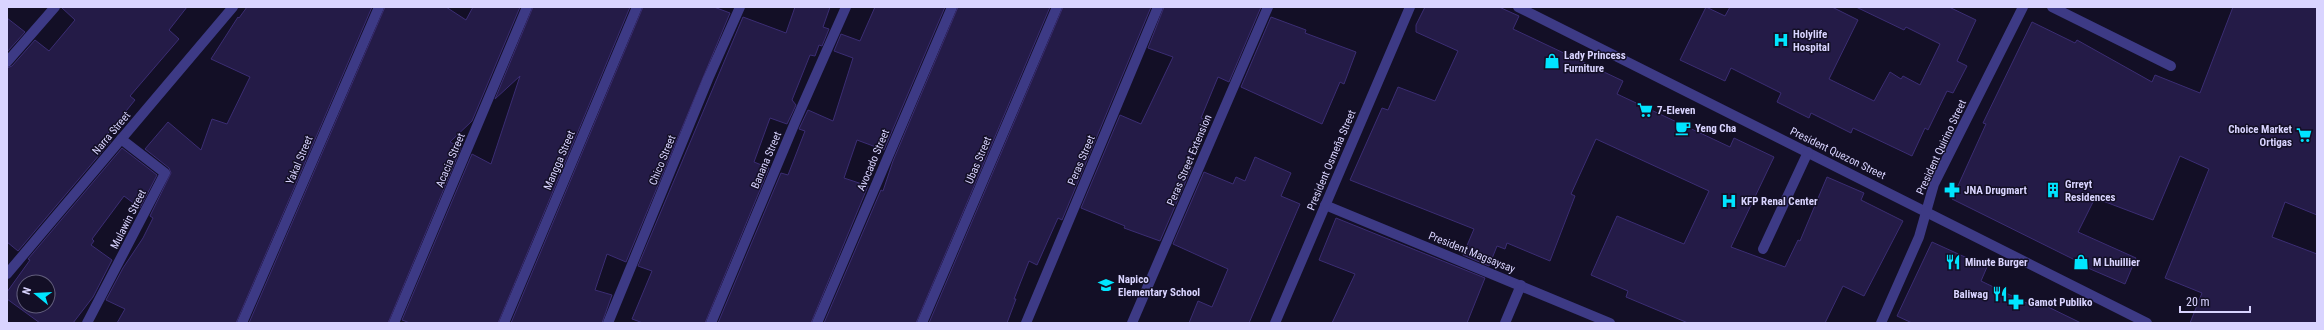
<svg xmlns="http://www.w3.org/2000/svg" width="2324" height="330" font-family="'Roboto Condensed',sans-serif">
  <rect width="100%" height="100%" fill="#130f26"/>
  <g fill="#241b47" stroke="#3b2d73" fill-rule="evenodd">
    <path d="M61 7H187L169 30 179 39 130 96 135 100 105 137 111 141 18 251 7 242V68L12 66 35 40 49 51 75 20Z"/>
    <path d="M247 7H372L236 323H117L125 309 106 300 123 268 143 238 153 218 150 216 171 173 169 168 145 149 168 122 201 150 212 119 227 124 250 77 211 59 238 17 239 18Z"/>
    <path d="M385 7H446L466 20 473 7H520L472 121 450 142 461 148 388 323H249Z"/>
    <path d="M533 7H630L498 323H410L402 320 472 154 491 164 520 76 495 99Z"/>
    <path d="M643 7H714L730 13 626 262 607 254 595 290 612 295 602 323H511Z"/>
    <path d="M795 7H830L823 27 829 29 822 46 819 45 815 56 810 55 792 100 796 105 787 124 770 118 754 162 769 168 705 323H643L632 319 652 271 638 266 743 17 786 33Z"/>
    <path d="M875 7H945L884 150 857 140 844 178 868 186 811 323H718L781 173 788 175 805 131 799 129 808 110 833 121 853 58 834 51 841 34 860 41Z"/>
    <path d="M958 7H1050L916 323H824L881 190 883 191 893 161Z"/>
    <path d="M1063 7H1151L1062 220 1058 218 1037 265 1029 261 1014 299H1016L1007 323H929Z"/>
    <path d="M1164 7H1261L1229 82 1218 77 1201 118 1205 120 1188 165 1192 167 1160 241 1124 228 1125 226 1081 208 1120 115 1141 124 1173 57 1148 48Z"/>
    <path d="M1425 7H1499L1519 16 1513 29 1623 81 1617 94 1730 147 1734 138 1774 157 1731 247 1785 267 1798 240 1800 241 1827 177 1864 193 1861 200 1903 221 1864 296 1843 286 1825 323H1688L1626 297 1628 291 1591 275 1617 216 1684 244 1709 191 1596 139 1571 194 1575 196 1550 261 1507 243 1505 249 1497 246 1489 266 1463 255 1474 229 1350 180 1382 108 1388 110 1398 87 1435 101 1458 51 1416 32V25Z"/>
    <path d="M1706 7 1725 16 1730 7H1832L1858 20 1829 79 1874 101 1890 72 1901 79 1903 76 1920 85 1940 44 1906 27 1904 30 1856 7H1949L1976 20 1957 61 1967 66 1953 93 1947 91 1928 130 1925 128 1912 156 1853 128 1851 133 1811 113 1809 118 1777 102 1781 93 1731 68 1725 81 1680 60Z"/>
    <path d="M2233 7H2317V215L2285 202 2272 237 2317 254V323H2190L2202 293 2165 278 2209 169 2180 156 2153 220 2095 198 2078 232 2136 258 2125 284 2074 262 2075 260 1952 199 1986 124 1983 123 2032 22 2075 43 2077 40 2152 82 2155 75 2200 93Z"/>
    <path d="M1271 17 1306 30 1305 33 1356 52 1344 84 1340 82 1322 124 1241 87Z"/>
    <path d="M7 18 25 32 7 52Z"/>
    <path d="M122 148 157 175 140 208 124 196 92 239 94 241 91 245 112 260 93 297 73 323H40L7 299V292L30 260 28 259ZM24 282H48V306H24Z"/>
    <path d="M1255 157 1291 173 1281 196 1300 204 1249 323H1189L1198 301 1212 307 1228 269 1173 244 1204 172 1233 184 1236 177 1245 181Z"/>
    <path d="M1336 218 1485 278 1467 323H1332L1355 274 1319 260Z"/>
    <path d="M1932 242 1987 267 1981 281 2035 307 2038 302 2081 323H1912L1897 316Z"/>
  </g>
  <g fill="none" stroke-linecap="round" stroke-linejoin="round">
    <g stroke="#3d3a85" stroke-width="10">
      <path d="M1518 7 2147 323"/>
      <path d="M2052 7 2171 66"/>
      <path d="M7 62 55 7"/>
      <path d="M1325 205 1610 323"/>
      <path d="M1763 249 1808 152"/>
      <path d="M7 274 233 7"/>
      <path d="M87 323 165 173 121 139"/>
      <path d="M242 323 379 7"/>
      <path d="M394 323 527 7"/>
      <path d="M504 323 637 7"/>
      <path d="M608 323 708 79 740 7"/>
      <path d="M711 323 796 120 846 7"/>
      <path d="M817 323 952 7"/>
      <path d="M922 323 1057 7"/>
      <path d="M1026 323 1158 7"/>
      <path d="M1132 323 1268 7"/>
      <path d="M1275 323 1410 7"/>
      <path d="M1505 323 1521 285"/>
      <path d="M1881 323 1919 237 1934 184 2023 7"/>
    </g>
  </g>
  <defs>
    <symbol id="hospital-bare" viewBox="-9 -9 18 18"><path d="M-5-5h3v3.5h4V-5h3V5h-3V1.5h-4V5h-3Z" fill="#00e5ff" stroke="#130f26" stroke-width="2.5" paint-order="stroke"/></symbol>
    <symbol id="shop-bare" viewBox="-9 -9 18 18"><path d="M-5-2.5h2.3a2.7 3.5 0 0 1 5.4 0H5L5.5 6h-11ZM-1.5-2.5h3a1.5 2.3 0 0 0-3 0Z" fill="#00e5ff" stroke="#130f26" stroke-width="2.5" paint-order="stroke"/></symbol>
    <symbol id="supermarket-bare" viewBox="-9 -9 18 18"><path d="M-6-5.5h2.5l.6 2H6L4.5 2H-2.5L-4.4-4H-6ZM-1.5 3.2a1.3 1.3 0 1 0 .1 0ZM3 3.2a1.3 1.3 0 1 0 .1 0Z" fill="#00e5ff" stroke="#130f26" stroke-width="2.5" paint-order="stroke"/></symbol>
    <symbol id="cafe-bare" viewBox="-9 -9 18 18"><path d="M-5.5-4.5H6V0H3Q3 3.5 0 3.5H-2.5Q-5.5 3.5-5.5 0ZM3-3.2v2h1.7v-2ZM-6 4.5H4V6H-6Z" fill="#00e5ff" stroke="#130f26" stroke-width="2.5" paint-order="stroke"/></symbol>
    <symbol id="pharmacy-bare" viewBox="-9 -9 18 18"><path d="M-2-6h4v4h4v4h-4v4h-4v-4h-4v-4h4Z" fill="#00e5ff" stroke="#130f26" stroke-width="2.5" paint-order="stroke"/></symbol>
    <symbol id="building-bare" viewBox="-9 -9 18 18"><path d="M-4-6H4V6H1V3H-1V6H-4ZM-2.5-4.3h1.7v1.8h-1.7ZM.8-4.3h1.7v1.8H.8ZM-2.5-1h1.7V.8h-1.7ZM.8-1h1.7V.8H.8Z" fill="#00e5ff" stroke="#130f26" stroke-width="2.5" paint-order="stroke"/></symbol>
    <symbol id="restaurant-bare" viewBox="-9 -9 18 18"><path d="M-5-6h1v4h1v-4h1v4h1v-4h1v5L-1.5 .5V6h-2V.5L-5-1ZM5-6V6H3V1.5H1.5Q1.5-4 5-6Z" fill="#00e5ff" stroke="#130f26" stroke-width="2.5" paint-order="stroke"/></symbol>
    <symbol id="school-bare" viewBox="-9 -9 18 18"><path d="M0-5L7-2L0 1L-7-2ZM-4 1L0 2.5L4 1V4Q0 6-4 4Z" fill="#00e5ff" stroke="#130f26" stroke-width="2.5" paint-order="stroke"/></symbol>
  </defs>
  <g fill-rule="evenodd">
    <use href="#hospital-bare" x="1770" y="29" width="22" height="22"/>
    <use href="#shop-bare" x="1541" y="50" width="22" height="22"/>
    <use href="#supermarket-bare" x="1634" y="99" width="22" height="22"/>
    <use href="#cafe-bare" x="1672" y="117" width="22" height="22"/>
    <use href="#supermarket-bare" x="2293" y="124" width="22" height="22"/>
    <use href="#pharmacy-bare" x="1941" y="179" width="22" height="22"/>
    <use href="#building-bare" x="2042" y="179" width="22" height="22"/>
    <use href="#hospital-bare" x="1718" y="190" width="22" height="22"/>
    <use href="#restaurant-bare" x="1942" y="251" width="22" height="22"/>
    <use href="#shop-bare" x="2070" y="251" width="22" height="22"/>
    <use href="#school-bare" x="1095" y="274" width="22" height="22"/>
    <use href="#restaurant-bare" x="1989" y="283" width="22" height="22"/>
    <use href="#pharmacy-bare" x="2005" y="291" width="22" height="22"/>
  </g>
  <g text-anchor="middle" stroke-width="3" stroke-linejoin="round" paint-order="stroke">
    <g font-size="11" font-weight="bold" fill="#d9d4ff" stroke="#130f26" text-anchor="start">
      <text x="1793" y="38">Holylife<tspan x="1793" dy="13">Hospital</tspan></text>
      <text x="1564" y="59">Lady Princess<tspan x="1564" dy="13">Furniture</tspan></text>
      <text x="1657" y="114">7-Eleven</text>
      <text x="1695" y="132">Yeng Cha</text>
      <text x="2292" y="133" text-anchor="end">Choice Market<tspan x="2292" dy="13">Ortigas</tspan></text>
      <text x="2065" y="188">Grreyt<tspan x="2065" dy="13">Residences</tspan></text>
      <text x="1964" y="194">JNA Drugmart</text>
      <text x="1741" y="205">KFP Renal Center</text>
      <text x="1965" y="266">Minute Burger</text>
      <text x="2093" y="266">M Lhuillier</text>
      <text x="1118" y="283">Napico<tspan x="1118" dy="13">Elementary School</tspan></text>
      <text x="1988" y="298" text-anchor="end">Baliwag</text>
      <text x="2028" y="306">Gamot Publiko</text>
    </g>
    <g font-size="11" fill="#d9d4ff" stroke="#130f26">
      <text transform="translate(111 133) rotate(-50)" y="4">Narra Street</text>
      <text transform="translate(1941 147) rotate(-65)" y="4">President Quirino Street</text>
      <text transform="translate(1838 153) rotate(26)" y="4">President Quezon Street</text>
      <text transform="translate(299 160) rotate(-67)" y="4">Yakal Street</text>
      <text transform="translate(450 160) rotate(-67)" y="4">Acacia Street</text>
      <text transform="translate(559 160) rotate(-67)" y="4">Mangga Street</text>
      <text transform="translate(662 160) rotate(-68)" y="4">Chico Street</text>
      <text transform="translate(766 160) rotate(-67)" y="4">Banana Street</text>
      <text transform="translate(873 160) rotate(-67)" y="4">Avocado Street</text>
      <text transform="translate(978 160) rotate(-67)" y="4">Ubas Street</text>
      <text transform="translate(1081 160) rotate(-67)" y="4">Peras Street</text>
      <text transform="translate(1189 160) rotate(-67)" y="4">Peras Street Extension</text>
      <text transform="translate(1331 160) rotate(-67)" y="4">President Osmeña Street</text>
      <text transform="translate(128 219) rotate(-63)" y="4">Mulawin Street</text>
      <text transform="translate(1472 252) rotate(22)" y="4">President Magsaysay</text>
    </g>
  </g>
  <rect width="2324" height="330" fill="none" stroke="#d9d4ff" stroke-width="16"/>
  <g transform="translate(36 294) rotate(288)"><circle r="19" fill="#130f26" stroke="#625e7d"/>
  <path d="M0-3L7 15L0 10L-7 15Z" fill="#00e5ff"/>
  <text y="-6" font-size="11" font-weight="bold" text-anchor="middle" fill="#d9d4ff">N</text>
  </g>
  <path d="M2180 306v6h70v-6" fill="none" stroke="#d9d4ff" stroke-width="2"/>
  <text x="2186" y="306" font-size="12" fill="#d9d4ff" stroke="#130f26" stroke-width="3" paint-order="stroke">20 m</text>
</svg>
